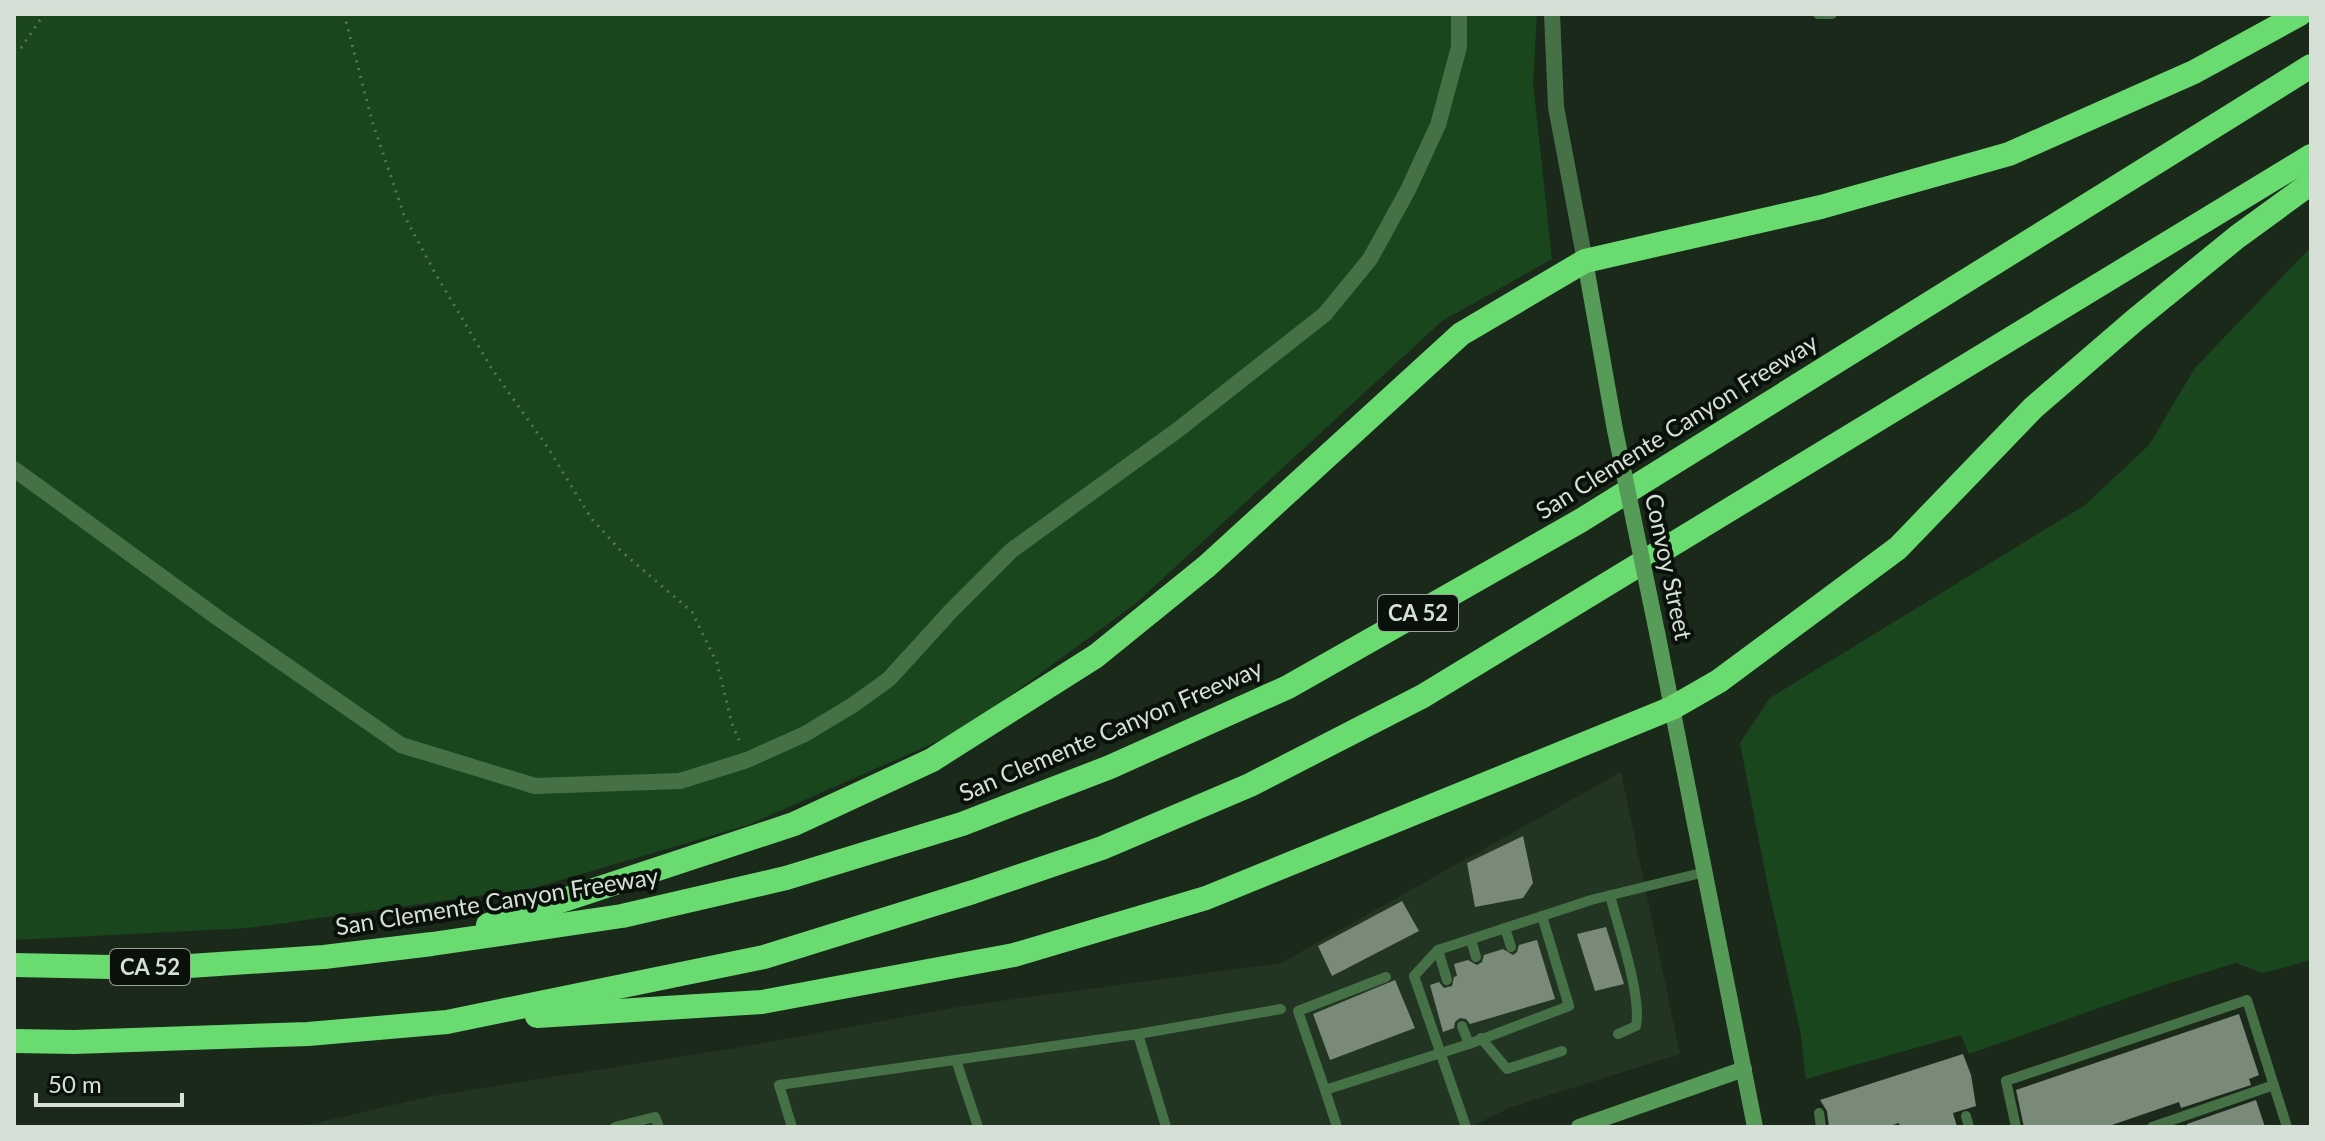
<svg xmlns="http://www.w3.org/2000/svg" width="2325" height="1141" font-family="Lato,sans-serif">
  <rect width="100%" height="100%" fill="#1b291b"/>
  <path fill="#223422" d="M1621 772 1680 1054 1509 1108 1470 1127H298L432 1096 742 1047 963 1006 1281 963Z"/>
  <g fill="#1a461d">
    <path d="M14 14H1537L1533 83 1552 259 1442 321 1135 604 963 730 748 825 534 888 248 928 14 940Z"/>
    <path d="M2311 247V960L2263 973 2236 963 2164 985 1969 1054 1961 1035 1806 1079 1800 1030 1768 887 1740 743 1770 698 2085 505 2149 445 2195 368Z"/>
  </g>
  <g fill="#7a8a79">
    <path d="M1523 836 1533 883 1523 898 1475 907 1467 863Z"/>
    <path d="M1402 901 1419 931 1332 976 1318 946Z"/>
    <path d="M1606 927 1624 984 1595 991 1577 934Z"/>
    <path d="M1537 940 1555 999 1470 1024 1466 1019 1460 1018 1455 1022 1454 1028 1443 1032 1430 985 1439 982 1444 988 1452 986 1454 977 1457 976 1454 964 1468 960 1477 965 1482 962 1484 955 1503 949 1513 955 1517 952 1519 945Z"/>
    <path d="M1395 980 1415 1028 1330 1060 1313 1014Z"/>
    <path d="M2239 1014 2259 1075 2249 1079 2251 1085 2181 1108 2179 1102 2106 1127H2024L2016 1090Z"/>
    <path d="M1963 1054 1971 1075 1976 1106 1953 1113 1957 1127H1900L1899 1123 1886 1127H1829L1827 1111 1820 1100Z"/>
    <path d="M2256 1100 2265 1127H2188L2187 1124Z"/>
  </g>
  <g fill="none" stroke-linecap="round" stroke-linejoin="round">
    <g stroke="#606d60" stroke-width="3" stroke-dasharray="2 6" stroke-linecap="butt">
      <path d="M344 14 373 124 404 215 435 273 492 369 548 448 591 518 621 551 692 612 717 663 732 724 741 745"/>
      <path d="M14 52 21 48 44 14"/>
    </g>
    <g stroke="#467147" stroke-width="10">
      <path d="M1818 14H1832"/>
      <path d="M1610 895C1618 928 1642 995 1636 1026L1618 1034"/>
      <path d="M1505 928 1511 947"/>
      <path d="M1471 940 1476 957"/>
      <path d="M1438 950 1447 980"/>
      <path d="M1462 1026 1469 1044"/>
      <path d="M1138 1034 1166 1127"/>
      <path d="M1481 1038 1507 1069 1562 1051"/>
      <path d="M956 1060 978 1127"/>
      <path d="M1325 1090 1298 1011 1386 977"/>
      <path d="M1819 1113 1821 1127"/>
      <path d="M1966 1116 1969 1127"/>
      <path d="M615 1127 655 1117 659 1127"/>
      <path d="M792 1127 779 1085 1138 1034 1281 1009"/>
      <path d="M1337 1127 1325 1090 1469 1044 1569 1006 1542 916"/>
      <path d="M1466 1127 1414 976 1438 950 1591 900 1705 872"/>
      <path d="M2016 1127 2006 1081 2247 1000 2287 1127"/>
      <path d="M2152 1127 2274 1085"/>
    </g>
    <g stroke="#467147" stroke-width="16">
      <path d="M1552 14 1556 107 1585 261"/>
      <path d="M14 469 218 618 401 745 535 786 680 781 747 760 805 734 853 705 889 679 950 612 1012 550 1179 429 1325 314 1370 259 1408 190 1438 125 1459 47V14"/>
    </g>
    <g stroke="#569c58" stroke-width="16">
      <path d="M1585 261 1615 430"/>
      <path d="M1658 637 1755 1127"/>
      <path d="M1579 1127 1744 1069"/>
    </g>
    <g stroke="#6adb70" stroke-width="24">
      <path d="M488 925 794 824 932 760 1096 656 1207 566 1461 334 1585 261 1821 207 2009 154 2194 72 2300 14"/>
      <path d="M14 965 160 968 324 957 432 944 622 916 786 878 962 824 1110 767 1288 687 1580 521 2311 66"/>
      <path d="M537 1016 762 1002 1014 955 1206 898 1672 708 1719 681 1898 548 2033 408 2135 320 2237 237 2311 183"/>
      <path d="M14 1041 74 1042 308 1034 447 1022 764 957 973 892 1102 848 1250 785 1423 696 2311 156"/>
    </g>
    <path stroke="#569c58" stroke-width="16" d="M1615 430 1658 637"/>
  </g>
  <g text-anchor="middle" stroke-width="8" stroke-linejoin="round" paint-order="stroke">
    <g fill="#0a100a" stroke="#9aa299" stroke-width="2">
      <rect x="1378" y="595" width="80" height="36" rx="6"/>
      <rect x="110" y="949" width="80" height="36" rx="6"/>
    </g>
    <g font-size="22" font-weight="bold" fill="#d7e0d6">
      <text x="1418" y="621">CA 52</text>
      <text x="150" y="975">CA 52</text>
    </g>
    <g font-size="24" fill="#d7e0d6" stroke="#0a100a">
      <text transform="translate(1677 427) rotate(-32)" y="8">San Clemente Canyon Freeway</text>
      <text transform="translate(1668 567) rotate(78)" y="8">Convoy Street</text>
      <text transform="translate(1111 731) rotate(-23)" y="8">San Clemente Canyon Freeway</text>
      <text transform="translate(497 902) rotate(-9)" y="8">San Clemente Canyon Freeway</text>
    </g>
  </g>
  <rect width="2325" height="1141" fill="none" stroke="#d7e0d6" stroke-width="32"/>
  <path d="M36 1093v12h146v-12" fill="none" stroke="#d7e0d6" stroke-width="4"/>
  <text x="48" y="1093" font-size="24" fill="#d7e0d6" stroke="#0a100a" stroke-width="6" paint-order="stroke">50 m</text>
</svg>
